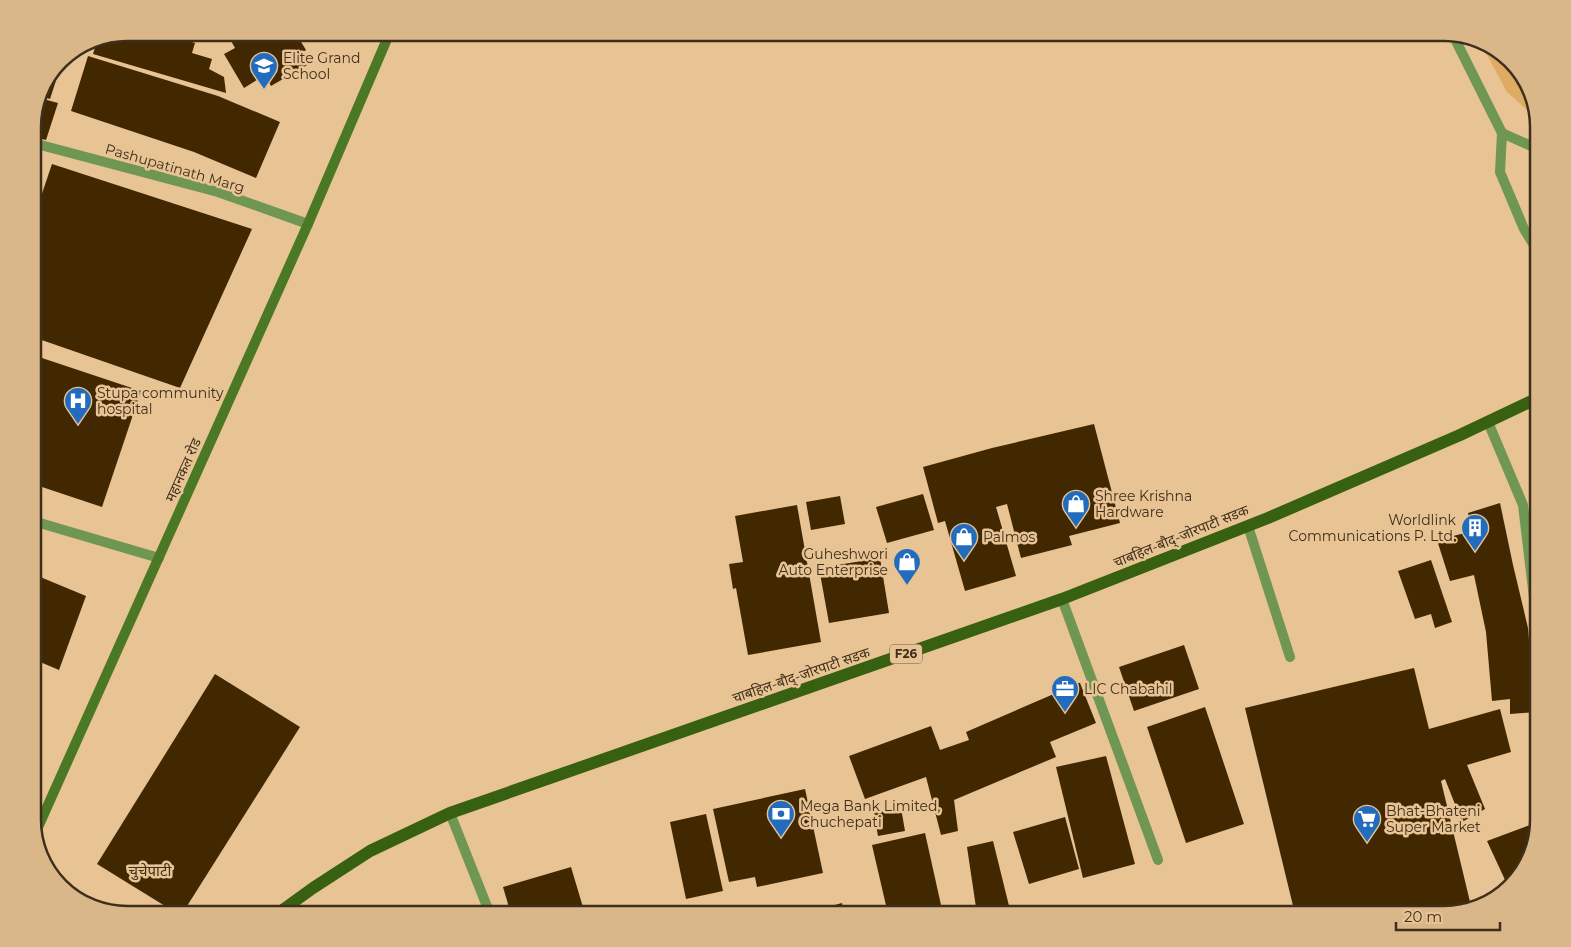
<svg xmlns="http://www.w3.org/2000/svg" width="1571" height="947" font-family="Montserrat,'Noto Sans Devanagari',sans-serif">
  <rect width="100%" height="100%" fill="#e8c393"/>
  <path fill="#dfaa61" d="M1480 42 1491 45 1526 80 1537 119 1507 92Z"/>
  <g fill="#422800">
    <path d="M128 32H159L195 43 192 53 212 59 209 69 224 77 226 93 93 54 98 38Z"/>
    <path d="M226 32H295L306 50 300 54 307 65 271 86 265 75 244 88 224 54 235 48Z"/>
    <path d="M88 56 218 96 280 122 256 178 194 152 71 111Z"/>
    <path d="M63 59 50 99 44 97 61 60Z"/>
    <path d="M43 99 58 103 46 140 33 137V122Z"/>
    <path d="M52 164 252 229 180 388 33 337V220Z"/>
    <path d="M33 355 141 391 102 507 33 484Z"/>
    <path d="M1094 424 1120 523 1069 536 1072 545 1021 558 1007 504 996 507 1016 576 965 591 945 521 938 523 923 467 992 448Z"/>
    <path d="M923 494 934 530 887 543 876 507Z"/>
    <path d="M840 496 845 524 811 530 806 502Z"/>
    <path d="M1500 503 1513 565 1528 628 1535 712 1510 714V699L1492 701 1486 632 1474 575 1450 581 1437 540 1473 531 1468 513Z"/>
    <path d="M797 505 821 642 748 655 736 588 733 589 729 564 743 562 735 516Z"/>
    <path d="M880 558 889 613 829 623 819 568Z"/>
    <path d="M1431 560 1452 622 1435 628 1431 614 1415 619 1398 571Z"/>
    <path d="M33 574 86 596 59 670 33 659Z"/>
    <path d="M1184 645 1199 689 1134 711 1119 667Z"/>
    <path d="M1414 668 1429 729 1500 709 1511 752 1467 765 1485 809 1462 822 1445 779 1441 781 1471 906 1435 914H1295L1245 708Z"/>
    <path d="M215 674 300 727 182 914H178L97 864Z"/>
    <path d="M1065 683H1080L1096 723 1050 742 1056 757 954 800 958 831 941 835 926 777 865 799 849 756 931 726 940 750 969 740 966 732 1056 693Z"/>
    <path d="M1205 707 1244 824 1186 843 1147 727Z"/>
    <path d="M1106 756 1135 864 1083 878 1056 767Z"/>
    <path d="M805 789 823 873 757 887 755 877 729 882 713 809Z"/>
    <path d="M901 808 905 831 878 836 874 813Z"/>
    <path d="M706 814 723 891 686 899 670 822Z"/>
    <path d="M1065 817 1079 869 1029 884 1013 832Z"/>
    <path d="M1530 825 1534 836 1526 867 1514 879 1506 882 1487 841Z"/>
    <path d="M925 833 943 914H888L872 845Z"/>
    <path d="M993 841 1011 914H977L967 847Z"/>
    <path d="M571 867 585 914H511L503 887Z"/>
    <path d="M842 903 844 914H802Z"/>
    <path d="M735 905 737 914H692L691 913Z"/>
    <path d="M447 906 455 914H437Z"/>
  </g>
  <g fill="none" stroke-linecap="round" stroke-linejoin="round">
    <g stroke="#709654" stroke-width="10">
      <path d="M1453 35 1502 133 1500 172 1524 229 1538 252"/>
      <path d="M1502 133 1538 149"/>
      <path d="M1488 422 1523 505 1538 632"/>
      <path d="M1248 526 1290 657"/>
      <path d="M1062 599 1158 860"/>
    </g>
    <g stroke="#709654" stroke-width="10">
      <path d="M33 143 218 192 308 224"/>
      <path d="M33 521 159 558"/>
      <path d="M450 813 490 914"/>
    </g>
    <path stroke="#4b7825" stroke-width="10" d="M35 834 308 224 390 32"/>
    <path stroke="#376010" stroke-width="12" d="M277 914 313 888 370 851 450 813 1062 599 1268 518 1460 435 1538 398"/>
  </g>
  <defs>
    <symbol id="school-pin" viewBox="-11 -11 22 30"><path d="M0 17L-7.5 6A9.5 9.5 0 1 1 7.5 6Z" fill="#216cbc" stroke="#e8c393"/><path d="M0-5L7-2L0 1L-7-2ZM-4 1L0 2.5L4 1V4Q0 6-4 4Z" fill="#fff"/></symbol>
    <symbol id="hospital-pin" viewBox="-11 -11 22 30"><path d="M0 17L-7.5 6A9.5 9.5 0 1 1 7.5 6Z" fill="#216cbc" stroke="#e8c393"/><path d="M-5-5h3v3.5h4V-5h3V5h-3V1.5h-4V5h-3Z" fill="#fff"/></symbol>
    <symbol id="shop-pin" viewBox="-11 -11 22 30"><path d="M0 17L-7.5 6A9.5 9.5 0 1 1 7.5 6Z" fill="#216cbc" stroke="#e8c393"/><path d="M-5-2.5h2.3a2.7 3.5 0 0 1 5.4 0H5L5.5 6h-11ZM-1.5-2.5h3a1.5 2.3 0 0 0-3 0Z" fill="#fff"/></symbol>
    <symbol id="building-pin" viewBox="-11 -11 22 30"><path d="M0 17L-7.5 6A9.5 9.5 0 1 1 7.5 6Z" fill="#216cbc" stroke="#e8c393"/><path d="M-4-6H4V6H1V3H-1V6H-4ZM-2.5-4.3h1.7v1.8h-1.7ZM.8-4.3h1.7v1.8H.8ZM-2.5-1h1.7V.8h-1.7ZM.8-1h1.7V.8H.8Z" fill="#fff"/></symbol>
    <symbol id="office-pin" viewBox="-11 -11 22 30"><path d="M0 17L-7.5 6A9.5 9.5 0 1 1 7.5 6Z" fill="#216cbc" stroke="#e8c393"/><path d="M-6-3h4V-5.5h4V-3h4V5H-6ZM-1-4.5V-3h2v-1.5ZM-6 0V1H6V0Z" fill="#fff"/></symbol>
    <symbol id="bank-pin" viewBox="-11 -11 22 30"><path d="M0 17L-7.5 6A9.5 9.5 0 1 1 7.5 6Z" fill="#216cbc" stroke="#e8c393"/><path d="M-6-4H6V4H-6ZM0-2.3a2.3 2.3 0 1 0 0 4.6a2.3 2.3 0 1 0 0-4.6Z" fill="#fff"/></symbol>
    <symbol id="supermarket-pin" viewBox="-11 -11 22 30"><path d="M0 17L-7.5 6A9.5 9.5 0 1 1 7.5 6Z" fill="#216cbc" stroke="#e8c393"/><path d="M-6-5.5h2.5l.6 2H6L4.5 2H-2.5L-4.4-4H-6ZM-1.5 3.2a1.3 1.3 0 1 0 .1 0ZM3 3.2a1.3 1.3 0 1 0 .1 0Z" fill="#fff"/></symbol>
  </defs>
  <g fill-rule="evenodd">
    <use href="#school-pin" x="248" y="50" width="32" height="43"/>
    <use href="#hospital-pin" x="62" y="385" width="32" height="43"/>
    <use href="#shop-pin" x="1060" y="488" width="32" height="43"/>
    <use href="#building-pin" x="1459" y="512" width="32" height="43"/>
    <use href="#shop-pin" x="948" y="521" width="32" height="43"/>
    <use href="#shop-pin" x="891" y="546" width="32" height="43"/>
    <use href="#office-pin" x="1049" y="673" width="32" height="43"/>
    <use href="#bank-pin" x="765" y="798" width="32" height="43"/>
    <use href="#supermarket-pin" x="1351" y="803" width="32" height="43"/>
  </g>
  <g text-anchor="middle" stroke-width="5" stroke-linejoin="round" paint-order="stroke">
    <rect fill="#e8c393" stroke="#715b40" stroke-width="1" x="890" y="644.5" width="32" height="19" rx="4"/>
    <g font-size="12" font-weight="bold" fill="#3e2f1c">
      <text x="906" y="658">F26</text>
    </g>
    <g font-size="14" fill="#3e2f1c" stroke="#e8c393" text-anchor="start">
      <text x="283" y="63">Elite Grand<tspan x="283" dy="16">School</tspan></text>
      <text x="97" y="398">Stupa community<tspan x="97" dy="16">hospital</tspan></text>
      <text x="1095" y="501">Shree Krishna<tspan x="1095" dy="16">Hardware</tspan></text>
      <text x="1456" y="525" text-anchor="end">Worldlink<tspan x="1456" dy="16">Communications P. Ltd.</tspan></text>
      <text x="983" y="542">Palmos</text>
      <text x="888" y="559" text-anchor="end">Guheshwori<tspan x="888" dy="16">Auto Enterprise</tspan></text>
      <text x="1084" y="694">LIC Chabahil</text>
      <text x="800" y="811">Mega Bank Limited,<tspan x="800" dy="16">Chuchepati</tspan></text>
      <text x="1386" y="816">Bhat-Bhateni<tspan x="1386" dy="16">Super Market</tspan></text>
    </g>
    <g font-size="14" fill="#3e2f1c" stroke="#e8c393">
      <text transform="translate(175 168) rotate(16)" y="5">Pashupatinath Marg</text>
      <text transform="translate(183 470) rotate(-66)" y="5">महानकल रोड</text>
      <text transform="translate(1181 536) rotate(-22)" y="5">चाबहिल-बौद्-जोरपाटी सडक</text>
      <text transform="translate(801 675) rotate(-19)" y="5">चाबहिल-बौद्-जोरपाटी सडक</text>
    </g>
    <g font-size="15" fill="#3e2f1c" stroke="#e8c393">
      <text x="150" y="876">चुचेपाटी</text>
    </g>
  </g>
  <path d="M0 0H1571V947H0ZM127 41H1444A86 86 0 0 1 1530 127V820A86 86 0 0 1 1444 906H127A86 86 0 0 1 41 820V127A86 86 0 0 1 127 41Z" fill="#dab789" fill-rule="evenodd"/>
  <path fill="none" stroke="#3e2f1c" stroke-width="2.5" d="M127 41H1444A86 86 0 0 1 1530 127V820A86 86 0 0 1 1444 906H127A86 86 0 0 1 41 820V127A86 86 0 0 1 127 41Z"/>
  <path d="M1396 922v8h104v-8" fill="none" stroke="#3e2f1c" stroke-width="2.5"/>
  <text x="1404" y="922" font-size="15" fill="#3e2f1c" stroke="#e8c393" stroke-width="4" paint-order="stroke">20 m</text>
</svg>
